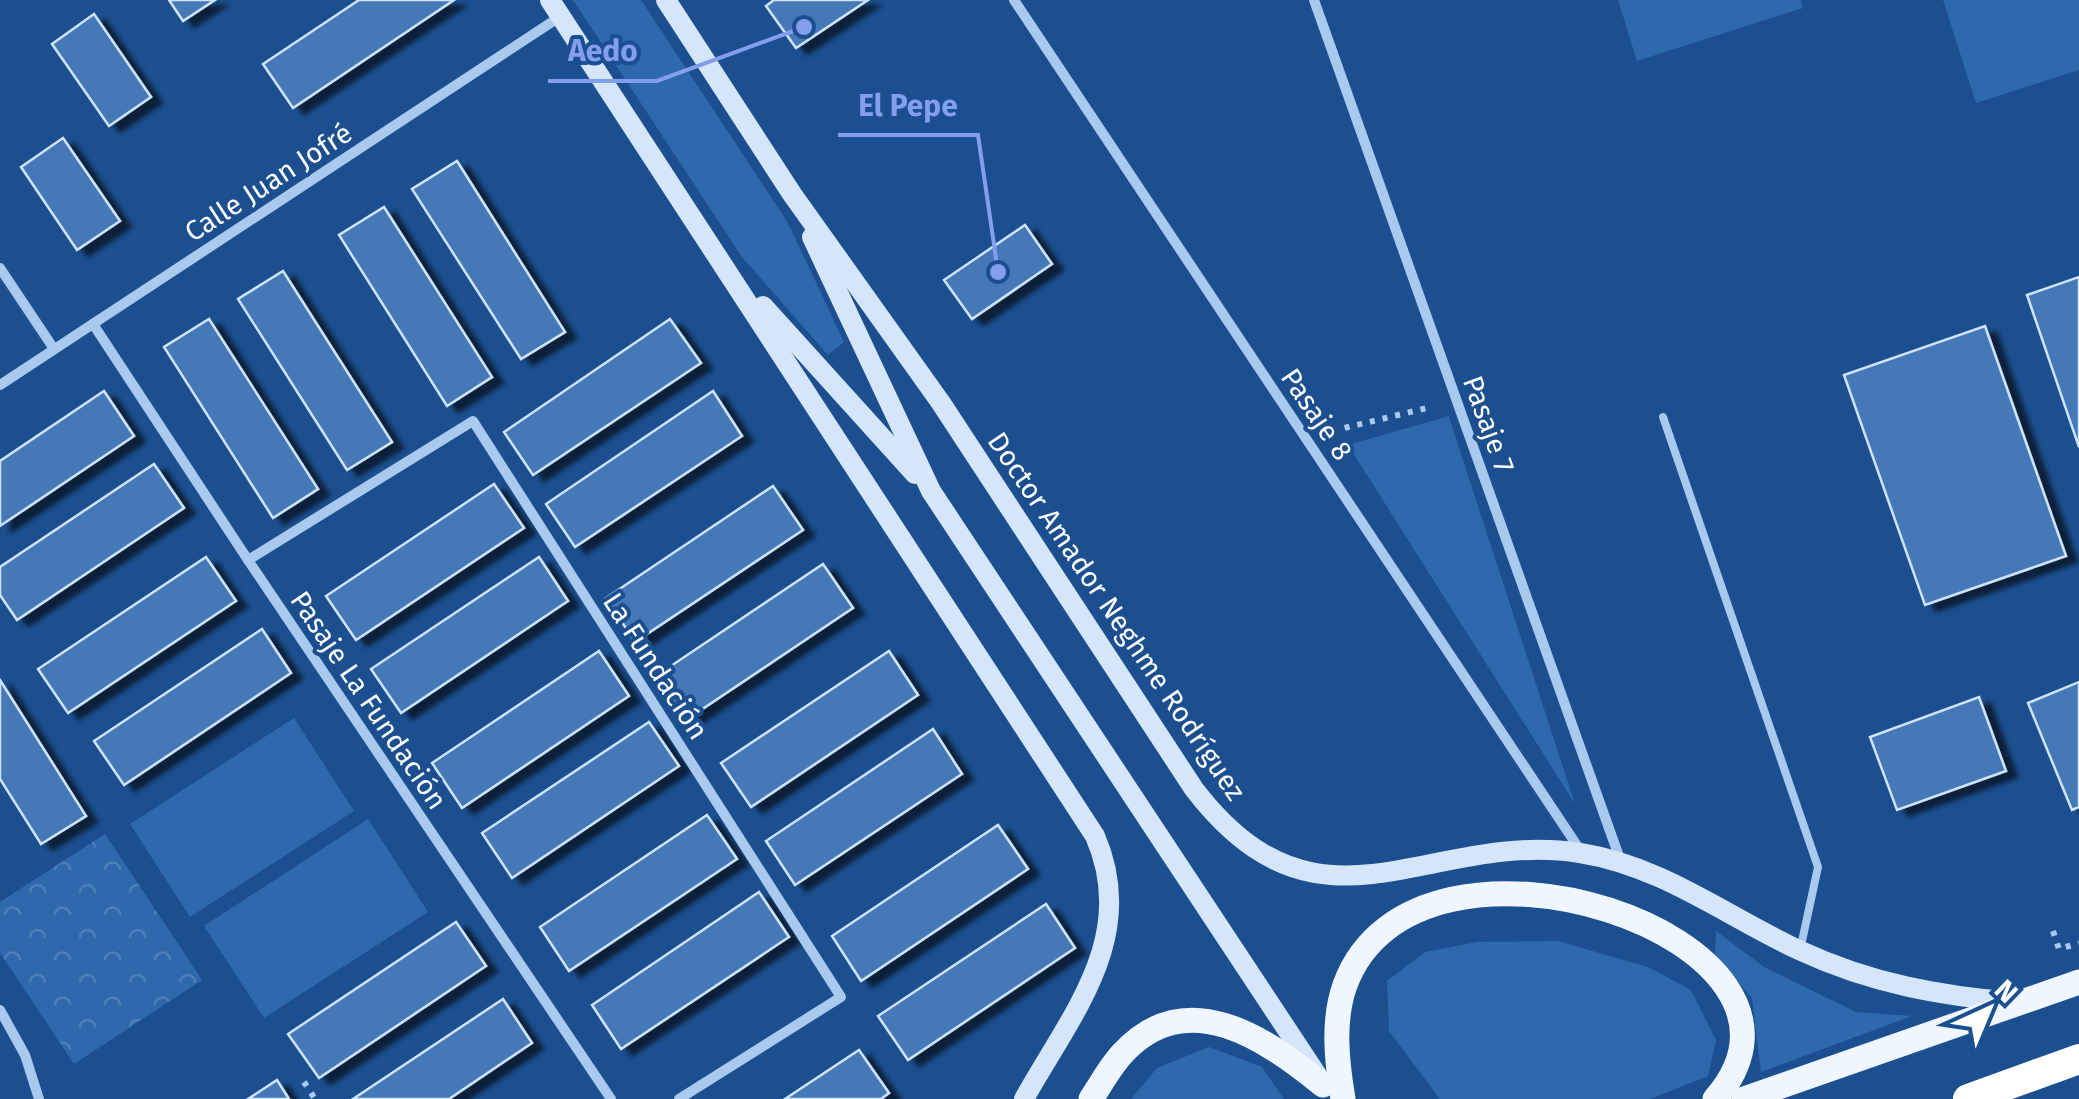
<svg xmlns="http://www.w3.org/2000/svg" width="2079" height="1099" font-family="'Fira Sans',sans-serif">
  <defs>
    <pattern id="park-crowns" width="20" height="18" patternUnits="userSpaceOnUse" patternTransform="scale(2.5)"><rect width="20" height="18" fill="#2e69ad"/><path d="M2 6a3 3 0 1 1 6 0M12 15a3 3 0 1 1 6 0" fill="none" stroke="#4d80b9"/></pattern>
    <filter id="shadow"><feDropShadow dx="11" dy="6" stdDeviation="2.5" flood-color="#0009"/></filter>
  </defs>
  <rect width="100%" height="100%" fill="#1b4f8f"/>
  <g fill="#2e69ad">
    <path d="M573 0H641L788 223 844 342 828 355 742 257Z"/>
    <path d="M1618 0H1801L1803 8 1637 61Z"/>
    <path d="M1943 0H2079V70L1976 103Z"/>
    <path d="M1449 416V417L1575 804 1348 445Z"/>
    <path d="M294 718 354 811 190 917 130 824Z"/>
    <path d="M368 819 428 912 264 1018 204 926Z"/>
    <path d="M1716 931 1764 967 1856 1012 1912 1016 1761 1072 1752 998 1715 956Z"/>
    <path d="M1558 941 1648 967 1691 990 1716 1040 1708 1076 1650 1099H1440L1389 1031 1387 981 1425 952 1477 942Z"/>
    <path d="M1209 1047 1262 1067 1284 1099H1131L1157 1068Z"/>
  </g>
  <path fill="url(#park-crowns)" d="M105 834 202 980 74 1064 0 953V902Z"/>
  <g fill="#4478b7" stroke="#cfe3fa" stroke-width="2.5" filter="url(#shadow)">
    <path d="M169 0H215L183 21Z"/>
    <path d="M359 0H454L293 108 263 64Z"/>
    <path d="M774 0H868L796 48 766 6Z"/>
    <path d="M94 14 151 97 109 126 52 44Z"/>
    <path d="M63 138 120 221 77 250 21 167Z"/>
    <path d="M457 161 565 332 521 359 412 189Z"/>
    <path d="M384 207 492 377 447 406 339 235Z"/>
    <path d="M1025 225 1052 264 972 319 944 280Z"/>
    <path d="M283 271 392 442 347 470 238 299Z"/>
    <path d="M2079 277V447L2027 295Z"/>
    <path d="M209 319 318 489 273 518 164 347Z"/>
    <path d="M670 319 701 363 533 475 504 432Z"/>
    <path d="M1985 326 2066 556 1925 605 1844 375Z"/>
    <path d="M104 391 134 436 0 526V461Z"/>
    <path d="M713 391 742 436 575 547 546 504Z"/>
    <path d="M154 464 184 508 17 620 0 595V567Z"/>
    <path d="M494 484 524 528 356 640 326 596Z"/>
    <path d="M773 486 803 530 635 642 606 598Z"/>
    <path d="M206 557 236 601 68 713 38 669Z"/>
    <path d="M539 557 568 601 401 713 371 669Z"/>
    <path d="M823 564 853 608 686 720 656 676Z"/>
    <path d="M262 629 291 673 124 785 94 741Z"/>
    <path d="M599 651 629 696 462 808 432 763Z"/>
    <path d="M889 651 918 695 751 807 721 763Z"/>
    <path d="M0 680 86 816 41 844 0 779Z"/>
    <path d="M2079 682V807L2072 810 2028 703Z"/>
    <path d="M1979 697 2006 771 1897 810 1870 737Z"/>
    <path d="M649 722 679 766 512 878 482 833Z"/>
    <path d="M933 729 962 774 795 885 766 841Z"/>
    <path d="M707 815 737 859 569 971 540 927Z"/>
    <path d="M998 825 1028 869 861 981 832 936Z"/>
    <path d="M759 892 789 937 621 1049 592 1005Z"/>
    <path d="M1046 904 1075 948 908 1060 878 1016Z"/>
    <path d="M456 922 486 966 319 1078 288 1034Z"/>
    <path d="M503 999 532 1043 449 1099H353Z"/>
    <path d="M859 1050 889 1093 881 1099H785Z"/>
    <path d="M277 1080 289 1099H248Z"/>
  </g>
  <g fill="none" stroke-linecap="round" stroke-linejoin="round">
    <g stroke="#a9c9ee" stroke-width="6" stroke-dasharray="5 8" stroke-linecap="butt">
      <path d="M1332 431 1431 407"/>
      <path d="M2053 931 2059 949 2079 943"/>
      <path d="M304 1082 315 1099"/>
    </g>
    <path stroke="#a9c9ee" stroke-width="8" d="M1663 417 1818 867 1801 946"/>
    <g stroke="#a9c9ee" stroke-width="10">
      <path d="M1014 0 1582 853"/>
      <path d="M1314 0 1621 862"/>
      <path d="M0 268 54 349"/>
      <path d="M93 324 248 560 611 1099"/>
      <path d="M0 385 561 16"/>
      <path d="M248 560 473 421 841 997 679 1099"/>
      <path d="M0 1010 25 1055 39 1099"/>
    </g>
    <g stroke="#d6e6fa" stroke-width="20">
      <path d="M550 0 1095 836C1139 937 1072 1013 1024 1099"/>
      <path d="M666 0 792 194 941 403 1194 789C1320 953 1427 829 1580 853 1663 866 1727 917 1801 951 1870 983 1940 996 2015 1002"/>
      <path d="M812 237 931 491 1317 1075"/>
      <path d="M763 306 915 474"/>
    </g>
    <g stroke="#f0f6ff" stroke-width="25">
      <path d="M1091 1099C1101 1084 1110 1067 1122 1054 1187 983 1266 1039 1323 1085"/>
      <path d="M1343 1099C1337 1063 1332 1021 1345 985 1415 793 1855 939 1715 1099"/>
      <path d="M1744 1099 2079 982"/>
    </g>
    <path stroke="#fff" stroke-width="30" d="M1968 1099 2079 1059"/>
  </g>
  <g text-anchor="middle" stroke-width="8" stroke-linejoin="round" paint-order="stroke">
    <g font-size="28" fill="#fff" stroke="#1b4f8f">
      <text transform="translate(268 182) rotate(-33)" y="10">Calle Juan Jofré</text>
      <text transform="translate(1317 414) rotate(56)" y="10">Pasaje 8</text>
      <text transform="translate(1489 424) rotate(70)" y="10">Pasaje 7</text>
      <text transform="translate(1117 616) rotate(56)" y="10">Doctor Amador Neghme Rodríguez</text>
      <text transform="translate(656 666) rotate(57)" y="10">La Fundación</text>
      <text transform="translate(369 700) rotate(56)" y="10">Pasaje La Fundación</text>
    </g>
  </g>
  <path fill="none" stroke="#839eea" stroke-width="4" d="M804 27L657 81H548M998 272L978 135H838"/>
  <g fill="#839eea" stroke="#1b4f8f" stroke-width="4">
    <circle cx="804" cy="27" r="10"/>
    <circle cx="998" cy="272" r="10"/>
  </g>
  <g font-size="30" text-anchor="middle" font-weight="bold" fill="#839eea" stroke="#1b4f8f" stroke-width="8" stroke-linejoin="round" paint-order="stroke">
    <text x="603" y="61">Aedo</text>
    <text x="908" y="116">El Pepe</text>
  </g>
  <g transform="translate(1989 1009) rotate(44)" stroke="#1b4f8f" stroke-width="8" paint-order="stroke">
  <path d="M0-8L18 38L0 25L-18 38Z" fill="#ffffff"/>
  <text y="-15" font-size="28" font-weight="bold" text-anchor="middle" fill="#ffffff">N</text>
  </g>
</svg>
